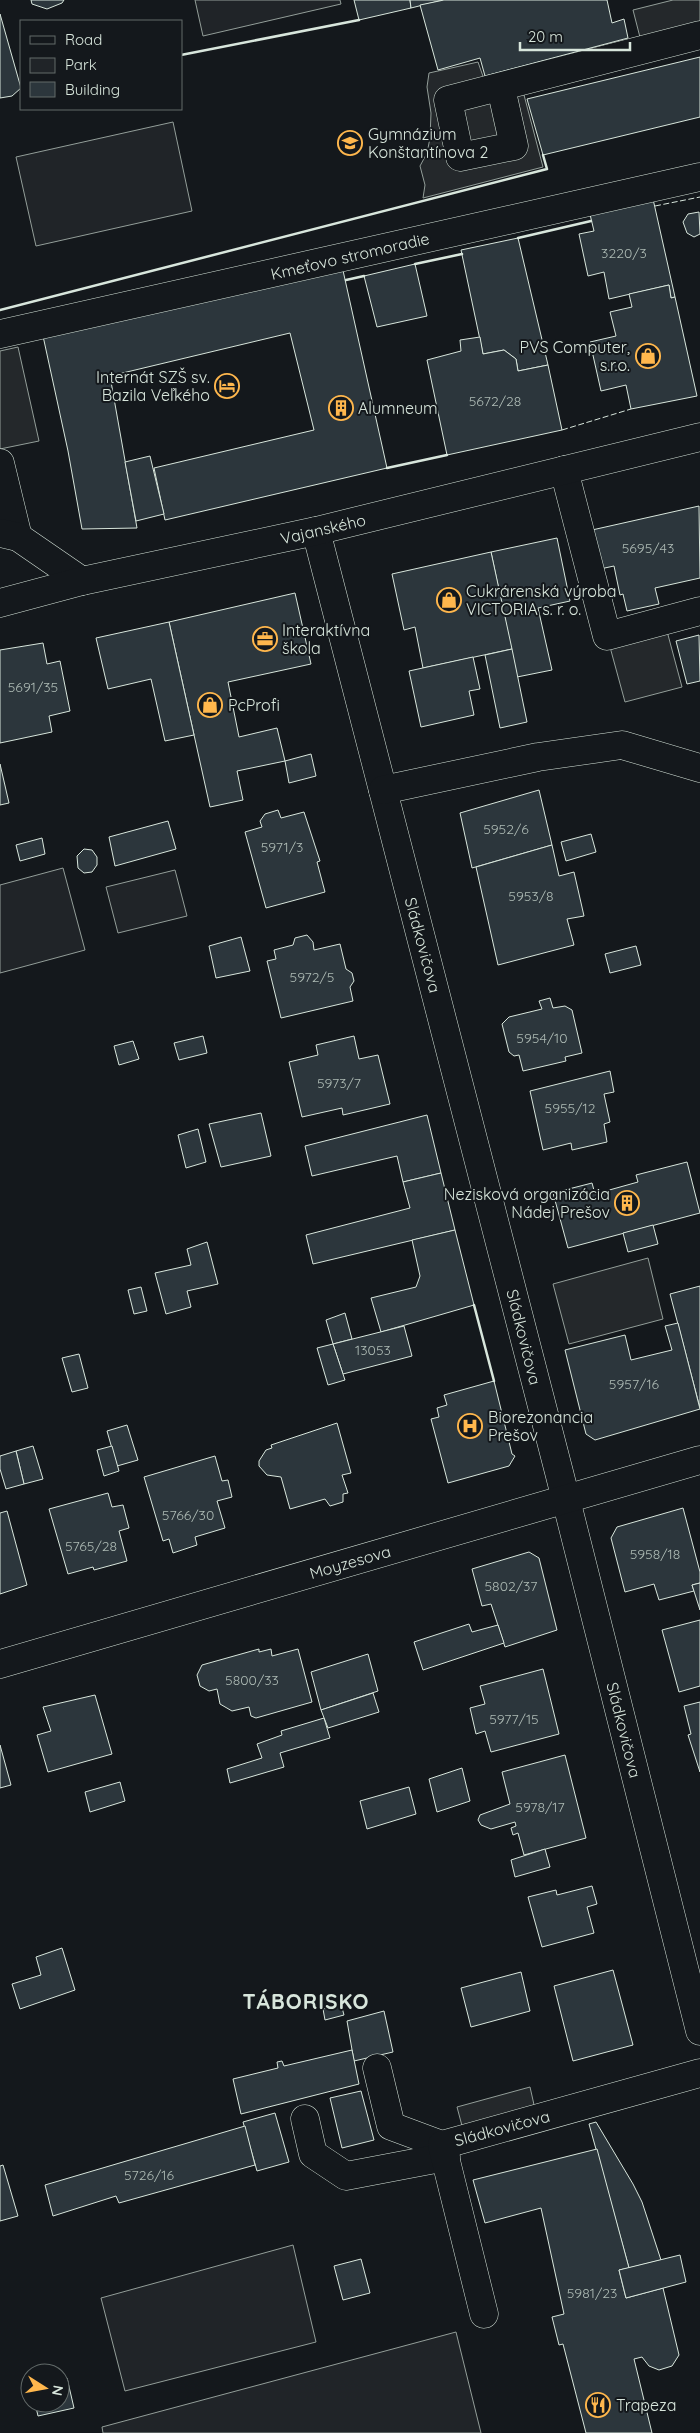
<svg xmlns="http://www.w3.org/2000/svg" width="700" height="2433" font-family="Quicksand,sans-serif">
  <rect width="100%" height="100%" fill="#14181c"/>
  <g fill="#202428" stroke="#939e99">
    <path d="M195 0H340L341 4 203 36Z"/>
    <path d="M173 122 192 211 36 246 16 157Z"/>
    <path d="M63 868 85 950 0 973V885Z"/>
    <path d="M175 870 187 916 118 933 106 887Z"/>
    <path d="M293 2245 316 2342 125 2391 101 2298Z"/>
    <path d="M456 2332 481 2433H103L102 2427Z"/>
  </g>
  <g fill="#24282b" stroke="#939e99">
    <path d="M673 0H700V35L643 49 633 10Z"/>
    <path d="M478 62 486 85 519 76 543 167 423 198 425 185 420 166 427 153 430 138 431 113 427 87 429 73Z"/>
    <path d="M18 347 39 441 0 449V351Z"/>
    <path d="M664 620 682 687 625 702 607 636Z"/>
    <path d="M648 1258 663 1319 569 1344 553 1284Z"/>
    <path d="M530 2087 537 2118 465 2137 457 2107Z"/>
  </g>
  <g fill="#2c363c" stroke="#d8e6dc">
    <path d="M31 0H64L62 3 47 9 32 4Z"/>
    <path d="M354 0H410L411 8 359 20Z"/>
    <path d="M410 0H443L411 8Z"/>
    <path d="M444 0H607L612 23 624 19 628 38 485 76 480 58 438 70 420 5Z"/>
    <path d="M0 14 21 88 12 96 0 98Z"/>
    <path d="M700 57V117L543 155 527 99Z"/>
    <path d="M651 190 675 297 671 298 669 285 609 299 604 272 588 276 579 234 594 231 588 206Z"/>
    <path d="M699 212 700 234 694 237 687 233 683 222 688 214Z"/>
    <path d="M518 238 548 365 518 371 516 359 504 350 483 354 461 250Z"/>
    <path d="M415 264 427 316 377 327 364 276Z"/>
    <path d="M342 266 387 468 165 520 154 468 314 430 290 333 110 376 137 528 82 529 68 451 43 336Z"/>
    <path d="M669 285 671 298 675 297 697 396 631 409 626 385 601 391 590 342 616 336 610 312 632 307 629 294Z"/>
    <path d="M480 337 483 354 504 350 516 359 518 371 548 365 562 430 447 455 427 360 461 351 460 340Z"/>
    <path d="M150 456 164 514 136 521 125 462Z"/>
    <path d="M699 506 700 578 655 588 659 604 627 611 623 594 620 595 614 566 600 569 592 530Z"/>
    <path d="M557 538 570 601 538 608 552 670 517 677 491 552Z"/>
    <path d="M491 552 512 649 423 668 415 627 404 630 392 574Z"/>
    <path d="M295 593 311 664 228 682 239 737 277 728 285 761 237 771 243 800 210 807 169 622Z"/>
    <path d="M169 622 194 735 165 741 151 679 108 689 96 638Z"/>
    <path d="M699 635 700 681 687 684 676 641Z"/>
    <path d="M43 643 47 664 60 661 70 711 49 716 52 732 0 743V650Z"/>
    <path d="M512 649 527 722 500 728 485 655Z"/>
    <path d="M473 657 480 689 469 691 474 715 421 727 409 671Z"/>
    <path d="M311 754 316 776 289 783 285 761Z"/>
    <path d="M0 764 9 803 0 805Z"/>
    <path d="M539 790 552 845 472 868 460 813Z"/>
    <path d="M278 810 281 818 304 812 320 861 317 862 325 892 266 908 245 832 262 827 260 821 265 814Z"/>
    <path d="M168 821 176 849 115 866 109 837Z"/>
    <path d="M591 834 596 852 566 861 561 842Z"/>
    <path d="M42 838 45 854 20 861 16 845Z"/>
    <path d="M552 845 559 876 574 872 584 916 567 919 574 945 498 965 476 867Z"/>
    <path d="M84 849 92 850 97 857V865L92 872 84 873 78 868 77 856Z"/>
    <path d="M307 935 313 942 314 950 340 944 346 969 352 973 354 981 350 987 353 1001 281 1018 267 961 276 959 274 950 293 945 295 938Z"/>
    <path d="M241 937 250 971 216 978 209 946Z"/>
    <path d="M636 946 641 965 610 973 605 954Z"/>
    <path d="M550 998 553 1008 565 1006 572 1010 582 1053 565 1057 566 1061 523 1071 519 1055 514 1056 509 1052 502 1024 509 1017 542 1009 539 1001Z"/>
    <path d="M203 1036 207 1053 179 1060 174 1043Z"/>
    <path d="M354 1036 359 1059 378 1055 390 1104 343 1115 342 1108 302 1117 289 1062 318 1055 316 1045Z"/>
    <path d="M133 1041 139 1059 119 1065 114 1046Z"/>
    <path d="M610 1071 614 1092 604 1094 610 1122 604 1124 607 1142 572 1150 571 1143 543 1150 530 1091Z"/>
    <path d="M261 1113 271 1156 221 1167 209 1124Z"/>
    <path d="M427 1115 441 1173 403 1182 397 1156 312 1176 305 1146Z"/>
    <path d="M198 1129 206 1162 186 1168 178 1135Z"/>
    <path d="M687 1162 700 1213 568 1248 553 1193 592 1183 595 1194 638 1182 636 1175Z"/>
    <path d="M441 1173 455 1230 313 1264 306 1235 410 1208 403 1182Z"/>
    <path d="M653 1225 658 1244 628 1252 623 1233Z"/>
    <path d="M455 1230 474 1305 381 1332 371 1298 416 1287 420 1276 412 1240Z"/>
    <path d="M207 1242 218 1284 187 1291 191 1307 166 1314 155 1273 191 1265 187 1249Z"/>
    <path d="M700 1286V1408L670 1294Z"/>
    <path d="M141 1287 147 1311 134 1314 128 1290Z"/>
    <path d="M345 1313 352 1339 333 1344 326 1320Z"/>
    <path d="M678 1323 700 1409 595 1440 586 1434 565 1350 625 1335 631 1360 672 1350 665 1326Z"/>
    <path d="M404 1326 412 1356 343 1374 333 1344Z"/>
    <path d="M333 1344 345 1380 328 1385 317 1348Z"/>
    <path d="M79 1354 88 1388 72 1392 62 1358Z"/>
    <path d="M494 1381 512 1454 515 1456 509 1466 448 1483 431 1419 439 1417 437 1408 447 1405 444 1395Z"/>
    <path d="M337 1423 351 1473 342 1475 348 1493 343 1494V1502L330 1506 325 1499 290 1509 281 1477 267 1475 259 1466V1461L266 1450 272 1448 271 1445Z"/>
    <path d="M127 1425 138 1460 117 1466 107 1431Z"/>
    <path d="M33 1446 43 1479 24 1484 16 1451Z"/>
    <path d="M112 1446 119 1471 104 1476 97 1450Z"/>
    <path d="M16 1451 24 1484 6 1489 0 1469V1456Z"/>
    <path d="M215 1456 222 1481 228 1480 232 1497 217 1501 225 1528 195 1537 197 1545 173 1553 169 1539 163 1541 144 1477Z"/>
    <path d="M108 1493 112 1507 123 1505 129 1528 119 1531 127 1561 94 1570 93 1567 68 1574 49 1509Z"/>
    <path d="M683 1508 700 1572V1583L692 1585 694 1591 659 1600 654 1584 625 1592 611 1538 617 1527Z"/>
    <path d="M7 1511 27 1585 0 1594V1513Z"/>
    <path d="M529 1552 539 1558 557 1630 505 1647 491 1604 482 1606 472 1569Z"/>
    <path d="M700 1583V1610L692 1585Z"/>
    <path d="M700 1620V1686L679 1692 662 1630Z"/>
    <path d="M469 1624 472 1632 498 1625 504 1643 423 1670 414 1642Z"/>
    <path d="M259 1649V1652L271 1649 272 1656 298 1649 312 1702 256 1718 251 1716 249 1707 232 1711 220 1704 217 1689 209 1691 200 1686 197 1675 202 1665Z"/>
    <path d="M368 1654 378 1691 321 1710 311 1672Z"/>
    <path d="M543 1669 559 1734 491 1752 485 1731 476 1734 470 1708 485 1704 480 1686Z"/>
    <path d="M373 1693 379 1712 328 1728 321 1710Z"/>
    <path d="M95 1695 112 1754 48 1772 37 1735 51 1731 43 1707Z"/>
    <path d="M700 1702V1772L688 1735 691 1734 684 1706Z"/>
    <path d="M324 1718 330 1738 280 1753 284 1767 230 1783 227 1769 262 1758 257 1744 282 1735 281 1731Z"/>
    <path d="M0 1745 11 1785 0 1788Z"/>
    <path d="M565 1755 586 1838 524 1855 518 1833 513 1835 511 1828 516 1826 515 1822 491 1829 481 1825 478 1820 480 1815 510 1804 502 1772Z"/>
    <path d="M462 1768 470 1801 437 1812 429 1779Z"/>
    <path d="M120 1782 125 1801 90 1812 85 1792Z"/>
    <path d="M409 1787 416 1814 367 1829 360 1801Z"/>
    <path d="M545 1849 550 1867 515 1877 511 1860Z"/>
    <path d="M592 1886 597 1904 587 1907 594 1933 542 1947 528 1897 556 1890 557 1895Z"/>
    <path d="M62 1948 75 1990 20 2009 12 1984 41 1975 36 1957Z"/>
    <path d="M613 1970 633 2045 573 2061 554 1986Z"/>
    <path d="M521 1972 530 2011 471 2027 461 1988Z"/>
    <path d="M341 2004 344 2015 325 2020 323 2009Z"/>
    <path d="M384 2011 393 2052 354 2061 347 2021Z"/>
    <path d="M352 2050 359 2084 241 2114 233 2079 278 2068 277 2062 282 2061 284 2066Z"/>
    <path d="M361 2091 374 2140 342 2148 330 2098Z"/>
    <path d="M275 2113 289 2162 257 2171 243 2122Z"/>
    <path d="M596 2122 633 2184 642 2202 661 2260 629 2268 589 2124Z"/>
    <path d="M245 2126 255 2165 119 2203 116 2196 53 2216 45 2185Z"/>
    <path d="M597 2149 629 2268 619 2270 626 2298 663 2288 679 2355 672 2366 659 2370 649 2366 642 2357 634 2359 652 2433H586L563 2344 559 2345 552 2317 564 2314 541 2208 485 2223 473 2180Z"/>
    <path d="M3 2165 18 2216 0 2221V2166Z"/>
    <path d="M680 2255 686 2282 626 2298 619 2270Z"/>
    <path d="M361 2259 370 2293 343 2300 334 2266Z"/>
    <path d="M67 2378 74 2408 38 2416 35 2403H60V2380Z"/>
  </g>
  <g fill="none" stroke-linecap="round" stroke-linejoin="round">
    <defs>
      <g id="minor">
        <path d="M501 88 514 146 460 157 448 100 700 35"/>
        <path d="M0 334 700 177"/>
        <path d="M0 463 18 537"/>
        <path d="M564 470 607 636 700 611"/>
        <path d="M316 531 559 1472 700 2031"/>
        <path d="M0 533 18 537 82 581"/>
        <path d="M0 603 82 581 316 531 700 437"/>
        <path d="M383 790 538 757 622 745 700 768"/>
        <path d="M0 1664 700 1460"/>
        <path d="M377 2068 391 2126 442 2145"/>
        <path d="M305 2119 313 2154 346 2176 446 2157"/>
        <path d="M484 2314 442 2145 700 2073"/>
      </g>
    </defs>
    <use href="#minor" stroke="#d8e6dc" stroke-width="29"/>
    <use href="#minor" stroke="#14181c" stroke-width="28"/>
    <g stroke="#d8e6dc" stroke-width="1" stroke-dasharray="6 2.5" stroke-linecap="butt">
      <path d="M655 206 700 197"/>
      <path d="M562 430 631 409"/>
    </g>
    <g stroke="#d8e6dc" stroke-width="2.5">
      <path d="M181 55 359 20"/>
      <path d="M518 238 591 221"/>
      <path d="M415 264 462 254"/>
      <path d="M346 280 364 276"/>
      <path d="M0 310 547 169 543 155"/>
      <path d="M387 468 447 455"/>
      <path d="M474 1305 494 1381"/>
    </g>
  </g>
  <defs>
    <symbol id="school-ring" viewBox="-11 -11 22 22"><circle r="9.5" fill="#14181c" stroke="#ffb74d" stroke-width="1.5"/><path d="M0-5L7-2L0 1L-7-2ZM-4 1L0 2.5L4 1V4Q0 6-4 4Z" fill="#ffb74d"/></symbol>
    <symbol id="shop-ring" viewBox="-11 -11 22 22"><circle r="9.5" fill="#14181c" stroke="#ffb74d" stroke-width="1.5"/><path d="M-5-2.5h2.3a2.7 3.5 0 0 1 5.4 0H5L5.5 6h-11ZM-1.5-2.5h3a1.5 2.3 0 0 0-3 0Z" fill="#ffb74d"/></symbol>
    <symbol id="hotel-ring" viewBox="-11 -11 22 22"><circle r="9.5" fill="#14181c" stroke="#ffb74d" stroke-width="1.5"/><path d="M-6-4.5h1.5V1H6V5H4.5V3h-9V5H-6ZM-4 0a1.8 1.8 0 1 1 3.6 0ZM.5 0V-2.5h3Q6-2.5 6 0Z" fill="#ffb74d"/></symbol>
    <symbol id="building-ring" viewBox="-11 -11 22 22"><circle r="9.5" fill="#14181c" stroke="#ffb74d" stroke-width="1.5"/><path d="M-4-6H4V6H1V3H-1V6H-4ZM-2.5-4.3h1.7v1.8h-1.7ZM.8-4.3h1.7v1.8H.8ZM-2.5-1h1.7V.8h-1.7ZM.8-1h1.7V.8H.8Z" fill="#ffb74d"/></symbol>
    <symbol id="office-ring" viewBox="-11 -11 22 22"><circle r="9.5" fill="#14181c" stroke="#ffb74d" stroke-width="1.5"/><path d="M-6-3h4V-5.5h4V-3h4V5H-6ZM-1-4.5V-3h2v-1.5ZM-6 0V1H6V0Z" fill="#ffb74d"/></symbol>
    <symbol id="hospital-ring" viewBox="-11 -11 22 22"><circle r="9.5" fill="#14181c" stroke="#ffb74d" stroke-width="1.5"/><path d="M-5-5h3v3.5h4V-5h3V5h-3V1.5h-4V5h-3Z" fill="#ffb74d"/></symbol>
    <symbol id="restaurant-ring" viewBox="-11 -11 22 22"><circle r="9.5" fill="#14181c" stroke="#ffb74d" stroke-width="1.5"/><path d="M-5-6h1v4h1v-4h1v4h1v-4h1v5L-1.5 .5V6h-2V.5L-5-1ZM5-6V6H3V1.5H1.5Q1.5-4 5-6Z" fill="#ffb74d"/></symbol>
  </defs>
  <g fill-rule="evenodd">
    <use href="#school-ring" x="336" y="129" width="28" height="28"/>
    <use href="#shop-ring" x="634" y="342" width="28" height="28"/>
    <use href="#hotel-ring" x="213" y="372" width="28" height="28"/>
    <use href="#building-ring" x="327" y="394" width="28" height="28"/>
    <use href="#shop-ring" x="435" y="586" width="28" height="28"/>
    <use href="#office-ring" x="251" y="625" width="28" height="28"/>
    <use href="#shop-ring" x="196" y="691" width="28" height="28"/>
    <use href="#building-ring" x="613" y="1189" width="28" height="28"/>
    <use href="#hospital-ring" x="456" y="1412" width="28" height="28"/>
    <use href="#restaurant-ring" x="584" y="2391" width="28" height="28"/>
  </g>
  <g text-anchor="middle" stroke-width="4" stroke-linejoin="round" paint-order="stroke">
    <g font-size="14" fill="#adbab4">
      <text x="624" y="258">3220/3</text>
      <text x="495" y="406">5672/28</text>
      <text x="648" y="553">5695/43</text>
      <text x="33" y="692">5691/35</text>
      <text x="506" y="834">5952/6</text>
      <text x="282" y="852">5971/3</text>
      <text x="531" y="901">5953/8</text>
      <text x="312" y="982">5972/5</text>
      <text x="542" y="1043">5954/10</text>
      <text x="339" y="1088">5973/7</text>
      <text x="570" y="1113">5955/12</text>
      <text x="373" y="1355">13053</text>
      <text x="634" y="1389">5957/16</text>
      <text x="188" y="1520">5766/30</text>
      <text x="91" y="1551">5765/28</text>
      <text x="655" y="1559">5958/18</text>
      <text x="511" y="1591">5802/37</text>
      <text x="252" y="1685">5800/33</text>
      <text x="514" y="1724">5977/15</text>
      <text x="540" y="1812">5978/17</text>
      <text x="149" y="2180">5726/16</text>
      <text x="592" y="2298">5981/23</text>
    </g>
    <g font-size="16" fill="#d8e6dc" stroke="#14181c" text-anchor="start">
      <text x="368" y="140">Gymnázium<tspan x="368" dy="18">Konštantínova 2</tspan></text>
      <text x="630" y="353" text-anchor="end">PVS Computer,<tspan x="630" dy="18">s.r.o.</tspan></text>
      <text x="210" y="383" text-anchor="end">Internát SZŠ sv.<tspan x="210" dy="18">Bazila Veľkého</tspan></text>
      <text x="358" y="414">Alumneum</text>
      <text x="466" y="597">Cukrárenská výroba<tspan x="466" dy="18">VICTORIA s. r. o.</tspan></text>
      <text x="282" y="636">Interaktívna<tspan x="282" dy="18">škola</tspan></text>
      <text x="228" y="711">PcProfi</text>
      <text x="610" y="1200" text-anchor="end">Nezisková organizácia<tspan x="610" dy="18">Nádej Prešov</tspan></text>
      <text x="488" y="1423">Biorezonancia<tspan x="488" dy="18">Prešov</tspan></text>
      <text x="616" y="2411">Trapeza</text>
    </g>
    <g font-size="16" fill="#d8e6dc" stroke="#14181c">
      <text transform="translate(350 256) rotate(-13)" y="6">Kmeťovo stromoradie</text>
      <text transform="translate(323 529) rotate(-13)" y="6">Vajanského</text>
      <text transform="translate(423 945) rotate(75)" y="6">Sládkovičova</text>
      <text transform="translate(524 1337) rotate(76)" y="6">Sládkovičova</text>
      <text transform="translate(350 1562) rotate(-16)" y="6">Moyzesova</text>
      <text transform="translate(624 1730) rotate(76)" y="6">Sládkovičova</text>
      <text transform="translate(502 2128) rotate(-15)" y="6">Sládkovičova</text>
    </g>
    <g font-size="21" font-weight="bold" letter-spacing="1" fill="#d8e6dc" stroke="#14181c">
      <text x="306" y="2009">TÁBORISKO</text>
    </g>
  </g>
  <rect x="20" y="20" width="162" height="90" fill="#14181c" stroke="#626a69"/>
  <rect x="30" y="36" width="25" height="8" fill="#14181c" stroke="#626a69"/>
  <text x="65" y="45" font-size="15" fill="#d8e6dc">Road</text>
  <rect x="30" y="58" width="25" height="15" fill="#202428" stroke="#626a69"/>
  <text x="65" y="70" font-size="15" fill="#d8e6dc">Park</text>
  <rect x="30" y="82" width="25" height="15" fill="#2c363c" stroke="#626a69"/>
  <text x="65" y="95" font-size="15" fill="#d8e6dc">Building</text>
  <g transform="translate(45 2388) rotate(101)"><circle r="24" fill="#14181c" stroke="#626a69"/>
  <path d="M0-4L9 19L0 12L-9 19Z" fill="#ffb74d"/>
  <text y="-8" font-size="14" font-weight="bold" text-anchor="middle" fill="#d8e6dc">N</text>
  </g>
  <path d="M520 42v8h110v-8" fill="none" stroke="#d8e6dc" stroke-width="2.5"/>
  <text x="528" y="42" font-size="15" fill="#d8e6dc" stroke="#14181c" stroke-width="4" paint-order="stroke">20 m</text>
</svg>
